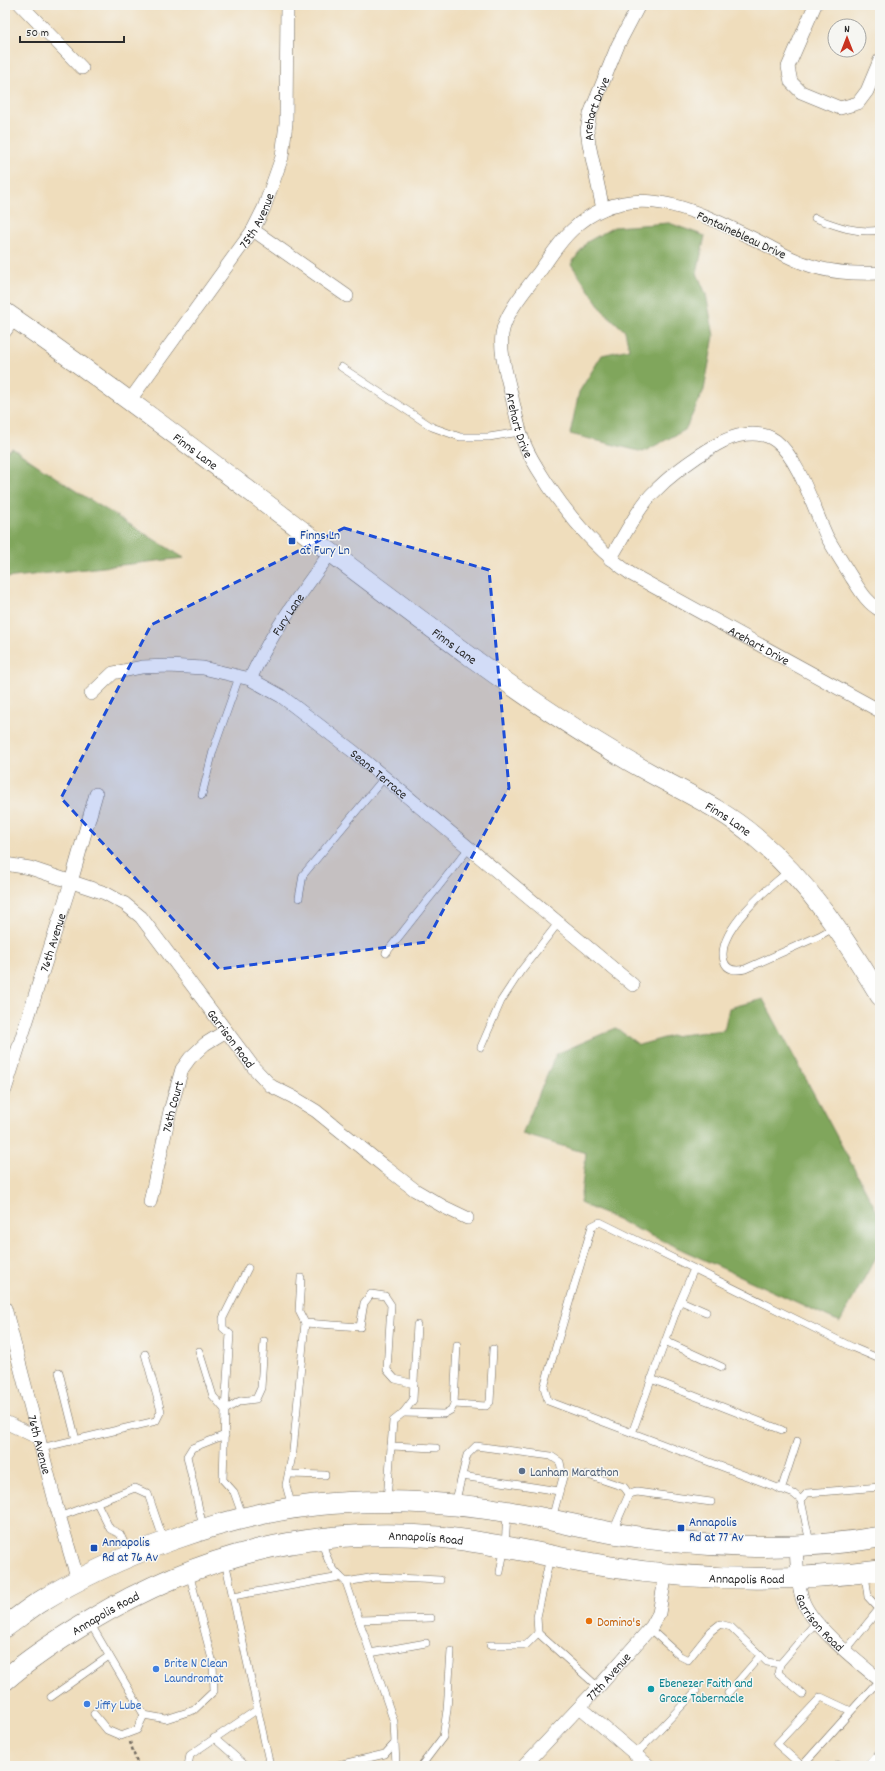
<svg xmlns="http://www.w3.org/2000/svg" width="885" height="1771" font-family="Dekko,sans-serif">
  <rect width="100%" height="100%" fill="#f6f6f2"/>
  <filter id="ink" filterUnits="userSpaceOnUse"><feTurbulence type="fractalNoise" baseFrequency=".025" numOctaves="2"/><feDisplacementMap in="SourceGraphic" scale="8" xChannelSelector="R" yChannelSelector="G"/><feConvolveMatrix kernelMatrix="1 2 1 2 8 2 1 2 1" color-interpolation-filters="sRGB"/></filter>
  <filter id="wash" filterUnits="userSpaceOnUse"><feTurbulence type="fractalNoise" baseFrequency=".012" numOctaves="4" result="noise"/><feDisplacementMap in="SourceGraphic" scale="16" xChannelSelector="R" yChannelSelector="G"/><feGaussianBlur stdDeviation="0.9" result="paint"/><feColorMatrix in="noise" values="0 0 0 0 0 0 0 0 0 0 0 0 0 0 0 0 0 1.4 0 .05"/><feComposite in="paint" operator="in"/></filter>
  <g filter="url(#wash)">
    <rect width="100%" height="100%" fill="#efddbc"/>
    <g fill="#80a65c" stroke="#566844">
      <path d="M669 223 705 236 697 273 706 294 714 336 704 390 685 430 643 452 570 434 579 392 602 355 629 349 625 331 603 311 571 264 587 242 614 227Z"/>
      <path d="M12 448 76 491 184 558 5 578V453Z"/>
      <path d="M763 999 880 1217V1250L840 1322 580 1203 586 1153 522 1134 556 1054 616 1028 639 1045 671 1036 724 1030 729 1008Z"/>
    </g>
  </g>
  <g filter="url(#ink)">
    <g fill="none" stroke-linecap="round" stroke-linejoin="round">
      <defs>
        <g id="lane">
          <path d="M815 218C836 226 857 234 880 230"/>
          <path d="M341 367 432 427 460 437H489L520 432"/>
          <path d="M202 795 213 751 239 677"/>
          <path d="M790 870C769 887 715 931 724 961 727 971 737 971 745 969L819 936 835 927"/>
          <path d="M299 898 303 875 384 778"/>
          <path d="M386 953 469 848"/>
          <path d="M481 1047 501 1001 520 972 559 922"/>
          <path d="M301 1278 299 1311 305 1323 360 1327 364 1303 371 1294 385 1296 391 1305 387 1370 395 1379 414 1384"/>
          <path d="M681 1301 706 1312"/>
          <path d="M665 1341 722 1367"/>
          <path d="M199 1351 213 1396 225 1410 230 1334 223 1328V1318L248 1268"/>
          <path d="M59 1372 76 1440"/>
          <path d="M651 1379 782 1430"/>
          <path d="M454 1404 486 1406 490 1402 493 1349"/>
          <path d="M403 1413 444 1414 451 1410 454 1404 457 1345"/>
          <path d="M632 1433 678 1306 694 1269"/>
          <path d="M391 1446 436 1448"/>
          <path d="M41 1448 156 1421 161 1411 145 1354"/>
          <path d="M289 1474 325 1475"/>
          <path d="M588 1475 624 1487 629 1494"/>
          <path d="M462 1476 559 1491"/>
          <path d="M781 1490 797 1441"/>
          <path d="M387 1500 393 1421 403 1413 413 1400 417 1325"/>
          <path d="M801 1500 807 1493 880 1487"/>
          <path d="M97 1503 110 1529 120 1534 129 1554"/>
          <path d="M455 1504 467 1455 476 1446 551 1456 560 1462 563 1477 552 1519"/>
          <path d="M292 1507 286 1485 293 1451 305 1323"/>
          <path d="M59 1517 135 1488 148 1494 164 1541"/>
          <path d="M243 1517 234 1492 223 1480 225 1410 240 1401 256 1399 261 1388 264 1341"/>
          <path d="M203 1527 187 1456 192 1448 225 1435"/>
          <path d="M613 1531 629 1494 637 1492 711 1502"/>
          <path d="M322 1541C327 1561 331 1569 346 1582L394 1722 395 1743 385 1754 334 1766"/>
          <path d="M810 1543 801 1500 794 1494 548 1401 544 1387 592 1226 600 1222 854 1348 880 1359"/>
          <path d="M550 1557 537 1617 538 1633 598 1687"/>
          <path d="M225 1561 270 1766"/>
          <path d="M500 1572 505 1546 507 1514"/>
          <path d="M865 1574 868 1597 880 1610"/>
          <path d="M346 1582 375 1577 440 1580"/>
          <path d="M233 1596 340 1577"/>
          <path d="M359 1620 431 1618"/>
          <path d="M90 1623 144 1715 166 1719 194 1710 214 1691 213 1663 189 1573"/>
          <path d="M650 1629 680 1656 688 1660 711 1631 720 1624 731 1627 767 1662 780 1664 817 1621"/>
          <path d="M490 1645H526L538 1633"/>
          <path d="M846 1650 879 1609"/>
          <path d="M370 1653 426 1643"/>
          <path d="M780 1664 778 1673 803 1694"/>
          <path d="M728 1693 760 1656"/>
          <path d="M51 1697 109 1656"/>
          <path d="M851 1711 821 1697 777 1744 802 1766 880 1679"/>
          <path d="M94 1714 107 1730 121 1736 137 1730 144 1715"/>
          <path d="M214 1738 246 1766"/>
          <path d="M395 1743 396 1766"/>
          <path d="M636 1754 696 1691"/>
          <path d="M838 1765 839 1766"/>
          <path d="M188 1766 190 1755 258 1709"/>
          <path d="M421 1766 443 1737 447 1710 451 1651"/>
          <path d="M867 1766 880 1752"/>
        </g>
        <g id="street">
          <path d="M21 5 82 68"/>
          <path d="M815 5 788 67 791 82 801 92 840 108 858 103 867 91 880 60"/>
          <path id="s1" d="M603 209 589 144 587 130 590 114 618 45 639 5"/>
          <path d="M253 230 347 296"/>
          <path id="s2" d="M880 273C854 274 828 273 803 263 789 258 774 249 760 242 699 212 631 174 572 230 559 242 550 257 540 271 527 288 505 313 502 334 500 351 505 369 509 385 514 404 517 425 524 443 530 458 539 471 548 485 571 519 597 550 631 574L880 711"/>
          <path d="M5 331 14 318"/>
          <path id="s3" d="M130 400 253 230 264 208 282 157 286 123 287 5"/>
          <path d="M610 559C622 540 636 511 651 495 670 475 692 459 716 445 733 435 758 428 776 441 799 459 814 510 827 537 835 551 844 565 852 578 860 590 867 603 880 610"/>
          <path id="s4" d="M250 679C271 633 301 593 331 552"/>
          <path id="s5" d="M91 694 113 673 142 667 169 666 203 668 250 679 281 696 354 752 633 985"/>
          <path id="s6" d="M5 864 30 868 105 893 125 904 141 917 254 1068 271 1086 293 1097 316 1111 385 1167 415 1190 444 1207 467 1218"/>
          <path id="s7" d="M5 1090 71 882 96 794"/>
          <path id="s8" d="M150 1202 170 1111 182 1069 190 1058 205 1044 226 1031"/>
          <path id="s9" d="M5 1308 56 1505 78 1580"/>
          <path d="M5 1422 39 1438"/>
          <path id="s10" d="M796 1545C797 1563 797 1581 802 1598 809 1624 859 1663 880 1680"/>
          <path d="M580 1707 649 1766"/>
          <path id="s11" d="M524 1766 602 1683 652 1626 659 1613 666 1573"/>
        </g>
        <g id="secondary">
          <path id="s12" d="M5 312C164 422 315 543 471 657 528 698 588 739 650 773 686 793 724 810 755 837 809 882 844 937 880 996"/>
        </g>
        <g id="primary">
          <path d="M5 1627C16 1619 27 1610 38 1603 115 1555 225 1515 315 1505 370 1499 428 1501 483 1508 527 1513 570 1525 613 1533 697 1548 796 1552 880 1537"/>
          <path id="s13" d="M5 1680C31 1657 61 1638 91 1620 199 1555 312 1526 438 1537 495 1542 549 1557 605 1566 696 1581 789 1582 880 1570"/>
        </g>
      </defs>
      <use href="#lane" stroke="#70695e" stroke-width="8"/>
      <use href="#street" stroke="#70695e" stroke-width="14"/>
      <use href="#secondary" stroke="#70695e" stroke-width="20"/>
      <use href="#primary" stroke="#70695e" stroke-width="22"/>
      <path stroke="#70695e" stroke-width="2.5" stroke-dasharray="3 3" stroke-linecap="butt" d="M130 1742 138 1766"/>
      <use href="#lane" stroke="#fff" stroke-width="7"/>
      <use href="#street" stroke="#fff" stroke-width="13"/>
      <use href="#secondary" stroke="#fff" stroke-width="19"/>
      <use href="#primary" stroke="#fff" stroke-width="21"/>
    </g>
  </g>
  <path fill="#1d4ed8" fill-opacity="0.2" stroke="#1d4ed8" stroke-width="3" stroke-dasharray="8 5" stroke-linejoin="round" d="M344 528 489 570 509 788 426 942 219 969 61 798 151 625Z"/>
  <g fill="#1a4fb4" stroke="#f6f6f2" stroke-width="1.5">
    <rect x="288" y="537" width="8" height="8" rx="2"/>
    <rect x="677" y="1524" width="8" height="8" rx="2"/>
    <rect x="90" y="1544" width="8" height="8" rx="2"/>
  </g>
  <circle fill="#5c6f8a" stroke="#f6f6f2" stroke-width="1.5" cx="522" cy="1471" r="4"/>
  <circle fill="#e8710a" stroke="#f6f6f2" stroke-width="1.5" cx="589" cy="1621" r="4"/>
  <g fill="#3f7fe0" stroke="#f6f6f2" stroke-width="1.5">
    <circle cx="156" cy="1669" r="4"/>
    <circle cx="87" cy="1704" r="4"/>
  </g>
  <circle fill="#0f9aa8" stroke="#f6f6f2" stroke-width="1.5" cx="651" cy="1689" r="4"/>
  <g text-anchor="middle" stroke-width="3" stroke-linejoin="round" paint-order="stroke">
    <g font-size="13" fill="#2b2b2b" stroke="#f6f6f2">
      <text dy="5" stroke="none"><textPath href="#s1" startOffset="103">Arehart Drive</textPath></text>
      <text dy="5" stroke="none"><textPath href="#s3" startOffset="220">75th Avenue</textPath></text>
      <text transform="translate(742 234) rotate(25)" y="5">Fontainebleau Drive</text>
      <text dy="5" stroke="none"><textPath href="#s2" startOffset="549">Arehart Drive</textPath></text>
      <text dy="5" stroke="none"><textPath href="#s12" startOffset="236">Finns Lane</textPath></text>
      <text dy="5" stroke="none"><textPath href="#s4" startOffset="75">Fury Lane</textPath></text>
      <text dy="5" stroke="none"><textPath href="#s12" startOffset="560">Finns Lane</textPath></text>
      <text dy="5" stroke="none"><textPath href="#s2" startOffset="885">Arehart Drive</textPath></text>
      <text dy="5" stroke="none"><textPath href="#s5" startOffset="330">Seans Terrace</textPath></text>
      <text dy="5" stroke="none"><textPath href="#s12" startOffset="884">Finns Lane</textPath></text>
      <text dy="5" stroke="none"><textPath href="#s7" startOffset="155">76th Avenue</textPath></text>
      <text dy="5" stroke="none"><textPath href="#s6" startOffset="299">Garrison Road</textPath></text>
      <text dy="5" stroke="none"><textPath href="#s8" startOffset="98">76th Court</textPath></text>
      <text dy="5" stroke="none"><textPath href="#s9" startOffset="141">76th Avenue</textPath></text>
      <text dy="5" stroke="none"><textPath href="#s13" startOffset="456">Annapolis Road</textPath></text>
      <text dy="5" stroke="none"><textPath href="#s13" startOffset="780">Annapolis Road</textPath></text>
      <text dy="5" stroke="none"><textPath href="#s13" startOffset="121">Annapolis Road</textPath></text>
      <text dy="5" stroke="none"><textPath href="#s10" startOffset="84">Garrison Road</textPath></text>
      <text dy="5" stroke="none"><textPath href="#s11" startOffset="123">77th Avenue</textPath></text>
    </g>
    <g font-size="13" fill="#164399" stroke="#f6f6f2" text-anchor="start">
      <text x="300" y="539">Finns Ln<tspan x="300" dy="15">at Fury Ln</tspan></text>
      <text x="689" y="1526">Annapolis<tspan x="689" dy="15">Rd at 77 Av</tspan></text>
      <text x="102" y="1546">Annapolis<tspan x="102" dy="15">Rd at 76 Av</tspan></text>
    </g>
    <g font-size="13" fill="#4e5e75" stroke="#f6f6f2" text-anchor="start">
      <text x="530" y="1476">Lanham Marathon</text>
    </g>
    <g font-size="13" fill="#c56008" stroke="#f6f6f2" text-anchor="start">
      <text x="597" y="1626">Domino's</text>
    </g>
    <g font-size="13" fill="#366cbe" stroke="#f6f6f2" text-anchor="start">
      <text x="164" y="1667">Brite N Clean<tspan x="164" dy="15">Laundromat</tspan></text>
      <text x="95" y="1709">Jiffy Lube</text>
    </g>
    <g font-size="13" fill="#0d838f" stroke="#f6f6f2" text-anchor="start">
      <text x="659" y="1687">Ebenezer Faith and<tspan x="659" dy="15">Grace Tabernacle</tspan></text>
    </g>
  </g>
  <rect width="885" height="1771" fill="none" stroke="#f6f6f2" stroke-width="20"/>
  <g transform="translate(847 38)"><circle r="19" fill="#f6f6f2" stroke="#a5a5a2"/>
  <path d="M0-3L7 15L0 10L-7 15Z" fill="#c8321e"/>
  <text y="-6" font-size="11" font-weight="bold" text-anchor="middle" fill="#2b2b2b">N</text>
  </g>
  <path d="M20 36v6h104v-6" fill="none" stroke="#2b2b2b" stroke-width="2"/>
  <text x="26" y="36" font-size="12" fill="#2b2b2b" stroke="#f6f6f2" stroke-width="3" paint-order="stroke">50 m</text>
</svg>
